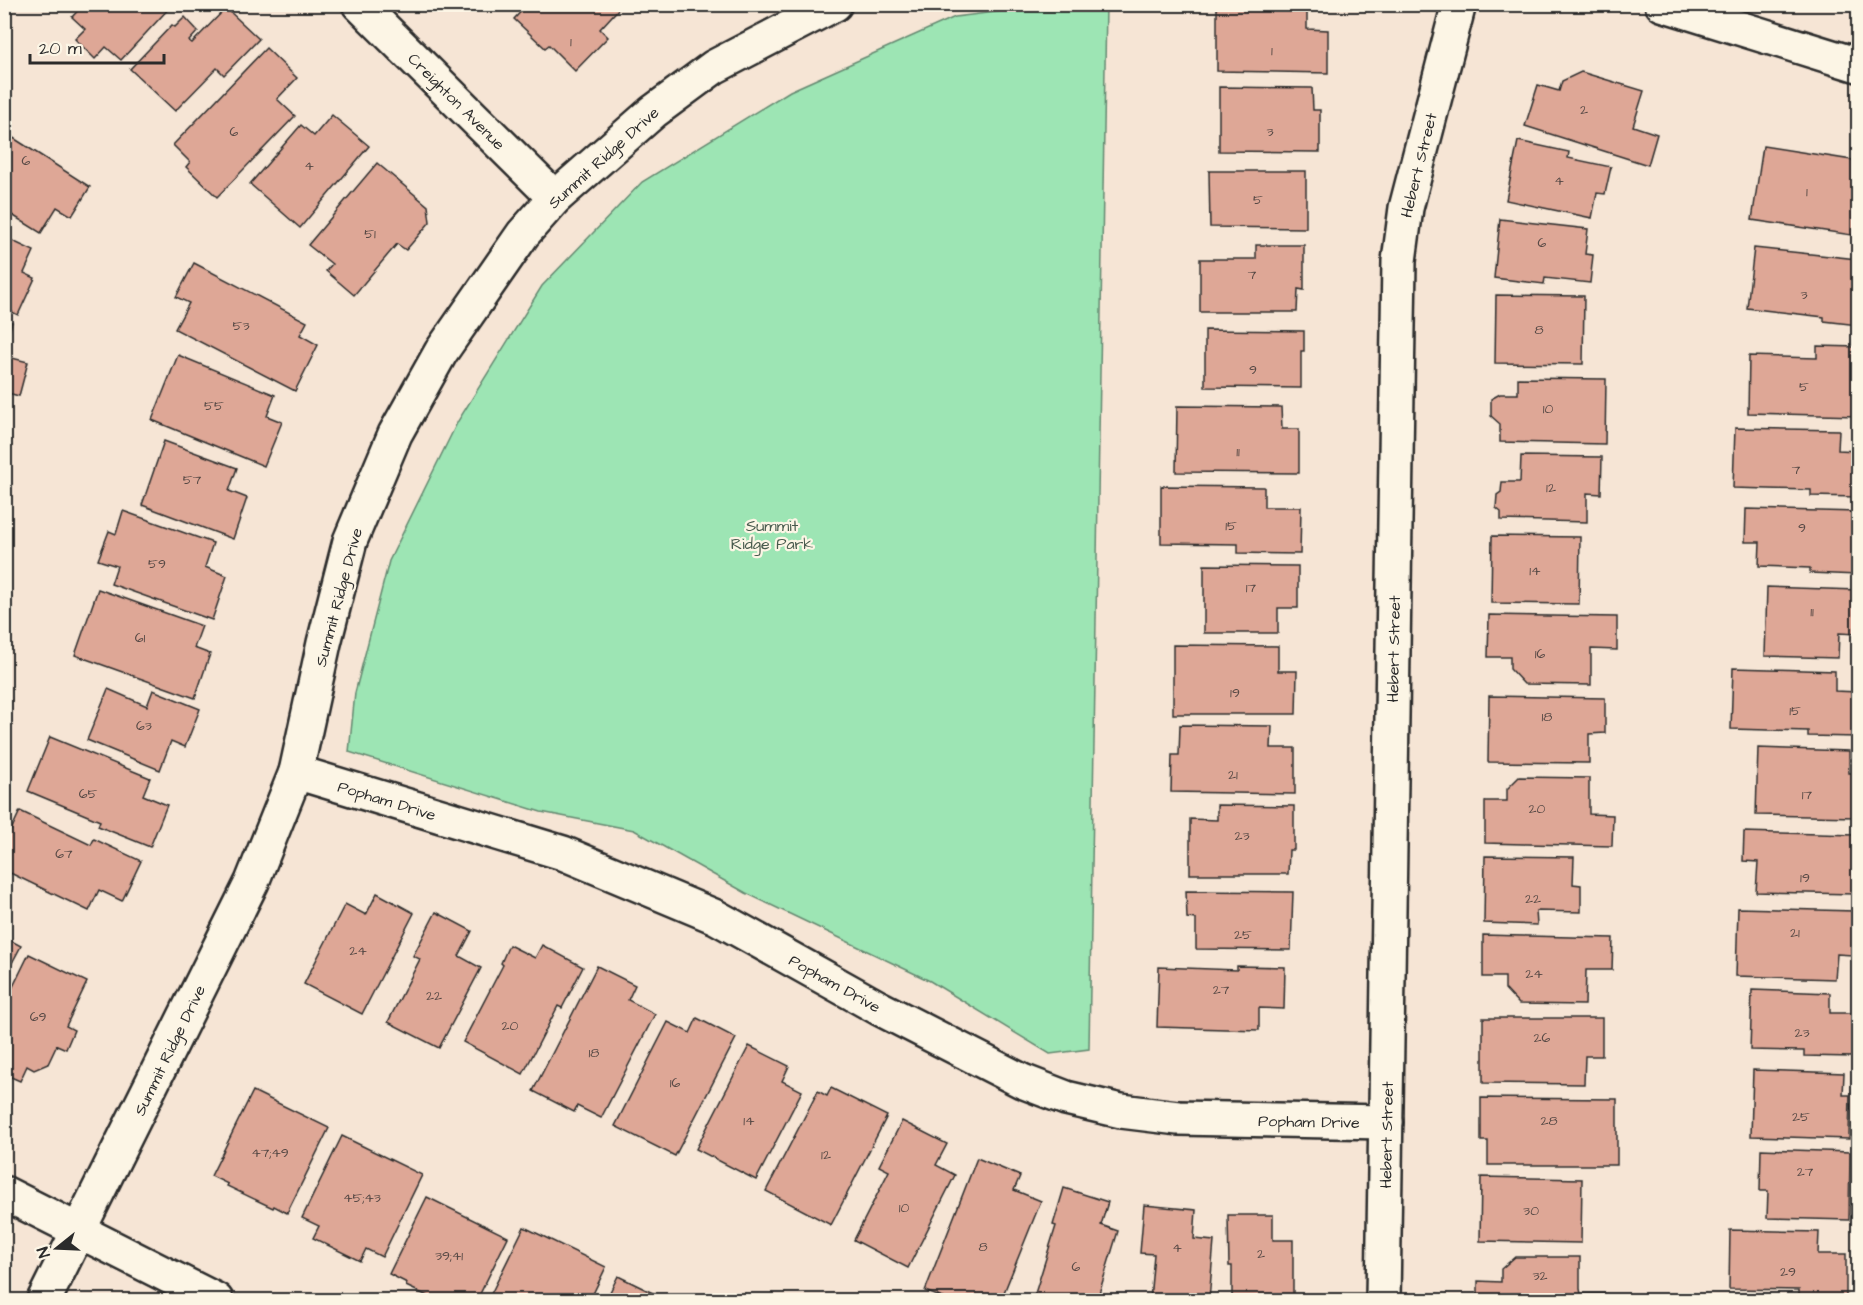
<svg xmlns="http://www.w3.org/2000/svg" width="1863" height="1305" font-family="'Architects Daughter',sans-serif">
  <rect width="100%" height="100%" fill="#f6e5d5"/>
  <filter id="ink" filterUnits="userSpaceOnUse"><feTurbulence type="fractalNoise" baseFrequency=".0167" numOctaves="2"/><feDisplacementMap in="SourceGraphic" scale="12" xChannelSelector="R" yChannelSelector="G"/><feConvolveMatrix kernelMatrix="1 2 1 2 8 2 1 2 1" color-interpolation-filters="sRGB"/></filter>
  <g filter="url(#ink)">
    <path fill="#9de5b4" stroke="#648870" stroke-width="1.5" d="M1058 4 1106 5 1089 1049 1050 1054 930 981 746 893 634 830 541 812 349 752 355 693 389 561 458 421 542 286 642 182 790 91 955 17Z"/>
    <g fill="#dea796" stroke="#2b2b2b" stroke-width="1.5">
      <path d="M84 4H173L121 60 106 47 95 59 75 39 85 29 72 17Z"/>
      <path d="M528 4H623L600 29 608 37 575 71 549 45 545 48 514 19Z"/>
      <path d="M1217 6 1307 7V29L1328 30V73L1217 71Z"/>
      <path d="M226 8 259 39 224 75 217 68 175 111 130 69 172 25 175 27 185 17 198 31 189 41 192 43Z"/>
      <path d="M266 48 297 78 277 99 295 116 217 197 186 167 190 162 173 145Z"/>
      <path d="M1581 72 1644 91 1633 126 1657 134 1648 165 1525 126 1538 85 1559 91 1562 81Z"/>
      <path d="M1219 87 1312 88 1313 110H1320V152L1219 151Z"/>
      <path d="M332 115 369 146 300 228 250 184 301 125 314 136Z"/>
      <path d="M4 132 90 187 72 216 57 207 41 233 4 210Z"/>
      <path d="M1518 141 1569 152 1568 158 1611 167 1605 194 1597 193 1592 218 1506 200Z"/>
      <path d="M1763 146 1858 161V236L1752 220Z"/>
      <path d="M377 163 428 206 430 222 406 250 397 244 354 295 326 271 332 264 308 245Z"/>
      <path d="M1209 171H1306V228L1210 227Z"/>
      <path d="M1500 219 1588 229 1585 254 1593 255 1590 283 1545 278 1544 284 1494 278Z"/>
      <path d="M4 237 34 251 24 273 35 278 18 315 4 308Z"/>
      <path d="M1256 245H1304V290L1298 289 1297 312H1200V259H1256Z"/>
      <path d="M1754 248 1857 259 1855 279 1858 280V325L1824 321V317L1747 308Z"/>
      <path d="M194 263 307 322 300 335 318 345 295 391 175 329 189 303 176 297Z"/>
      <path d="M1496 295 1584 296 1583 364 1495 363Z"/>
      <path d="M4 320 12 322 4 351Z"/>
      <path d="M1205 330 1304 331V351H1301V388L1205 387Z"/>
      <path d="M1817 346 1858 347V416L1748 413 1749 356 1817 358Z"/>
      <path d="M178 355 275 395 267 416 282 422 264 466 152 420Z"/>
      <path d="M4 356 28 362 19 396 4 392Z"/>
      <path d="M1518 378 1606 379 1605 444 1500 442V424L1491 416V399L1500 394H1518Z"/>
      <path d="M1177 406 1281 407 1282 429H1299V473L1176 472Z"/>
      <path d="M1735 428 1839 430 1838 450 1858 451V497L1811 496V490L1733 488Z"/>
      <path d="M164 441 237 468 229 491 247 498 233 539 142 505Z"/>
      <path d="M1521 456 1602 457 1601 494 1587 493V522L1501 520V512L1496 508 1497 495 1501 492 1502 482H1520Z"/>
      <path d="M1161 486 1264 487V507H1301L1300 554 1238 553V544L1161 543Z"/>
      <path d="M1746 509 1858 512V575L1810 573V568L1759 566 1760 542H1745Z"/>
      <path d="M123 511 213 543 205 567 227 576 212 620 111 584 117 566 98 560 109 531 116 534Z"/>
      <path d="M1492 536 1580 537 1579 604 1491 603Z"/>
      <path d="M1204 565 1298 566V608H1278V633H1204Z"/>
      <path d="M1767 587 1858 590 1857 634 1839 633 1838 658 1765 656Z"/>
      <path d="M98 589 202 626 194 648 210 654 195 698 75 655Z"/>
      <path d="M1489 615 1617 617V650L1591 649V685L1524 684 1510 669V657H1488Z"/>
      <path d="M1173 645 1278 646V671H1297L1296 714H1173Z"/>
      <path d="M1733 668 1835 671V691L1858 692V737L1808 736V731L1731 729Z"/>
      <path d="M108 689 147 706 153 690 200 709 185 747 171 741 160 770 87 740Z"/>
      <path d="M1489 696 1605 698V733L1589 734V763L1488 762Z"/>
      <path d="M1180 725 1272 726 1271 748H1295V794L1171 792 1172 755H1179Z"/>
      <path d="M50 737 150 778 143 795 167 805 150 847 98 826 100 821 28 791Z"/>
      <path d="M1758 748 1849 751V773H1857L1856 817 1756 815Z"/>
      <path d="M1519 777 1589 778V814L1613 815 1612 846 1485 843V801H1507V789Z"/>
      <path d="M1217 805 1294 806V850H1289L1288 874H1190V819L1217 820Z"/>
      <path d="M20 811 91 845 94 839 141 861 122 901 99 890 89 911 4 870V845Z"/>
      <path d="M1744 832 1855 835 1854 894 1756 892 1758 862 1743 861Z"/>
      <path d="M1485 856 1574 857 1573 884 1581 885V912L1536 911 1537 925 1484 923Z"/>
      <path d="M1186 891 1293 892 1291 950 1196 949V919L1187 918Z"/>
      <path d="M377 893 414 913 362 1014 304 984 345 904 366 915Z"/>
      <path d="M1738 908 1854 911 1852 955 1837 954 1835 979 1736 976Z"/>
      <path d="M436 912 472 931 459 956 481 968 439 1048 388 1022 420 959 413 956Z"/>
      <path d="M1483 935 1613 938 1612 970H1586L1585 1005 1519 1004 1505 989V977H1483Z"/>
      <path d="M4 937 21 946 4 978Z"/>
      <path d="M509 945 535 958 542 945 583 967 562 1008 558 1006 523 1074 463 1042 503 965 501 963Z"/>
      <path d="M29 954 87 982 66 1026 74 1030 66 1049 57 1045 48 1064 34 1070 27 1066 20 1081 4 1074V1005Z"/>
      <path d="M597 966 635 985 628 1000 655 1014 601 1118 577 1106 574 1112 533 1091Z"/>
      <path d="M1237 966 1285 967 1284 1009 1259 1008V1030L1157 1027 1159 967 1237 970Z"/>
      <path d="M1752 990 1830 993V1013H1854L1853 1057 1804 1056V1051L1750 1050Z"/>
      <path d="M697 1018 736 1038 675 1156 615 1126 668 1022 690 1033Z"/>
      <path d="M1483 1018H1602V1056H1585L1584 1084 1483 1083Z"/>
      <path d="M749 1046 789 1066 782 1081 802 1091 756 1180 696 1149Z"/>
      <path d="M1753 1070 1844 1073 1843 1095H1850L1849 1139 1751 1136Z"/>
      <path d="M831 1088 887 1116 831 1225 766 1191 818 1091 827 1096Z"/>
      <path d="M253 1091 329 1128 287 1213 274 1206 273 1208 227 1186 228 1184 211 1176Z"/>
      <path d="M1481 1098 1617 1099V1165H1488V1141H1481Z"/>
      <path d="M902 1121 947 1144 936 1165 955 1175 908 1268 854 1240 889 1171 879 1166Z"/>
      <path d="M342 1136 422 1175 382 1257 366 1249 360 1261 313 1238 319 1226 302 1218Z"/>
      <path d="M1761 1149 1850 1152 1849 1220 1767 1218 1768 1191H1760Z"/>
      <path d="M977 1158 1020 1176 1014 1190 1041 1201 1001 1300H948L925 1291Z"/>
      <path d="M1481 1177 1582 1179 1581 1243 1480 1241Z"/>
      <path d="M1064 1188 1108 1202 1101 1225 1118 1231 1097 1300H1033L1056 1226 1053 1225Z"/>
      <path d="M427 1197 508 1237 477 1300H436L406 1286 407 1283 389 1274Z"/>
      <path d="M1144 1205 1196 1210 1194 1239 1214 1241 1209 1300H1150L1154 1254 1140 1253Z"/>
      <path d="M1228 1215H1273V1240H1293V1300H1232V1266H1229Z"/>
      <path d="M524 1227 606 1267 590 1300H488Z"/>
      <path d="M1730 1230 1819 1232 1818 1254H1846V1298L1799 1297V1290L1729 1289Z"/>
      <path d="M1515 1257H1580V1289L1581 1294H1607V1300H1478V1281L1501 1282V1269Z"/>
      <path d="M618 1276 667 1300H606Z"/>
    </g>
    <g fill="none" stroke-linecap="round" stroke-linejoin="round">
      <defs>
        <g id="minor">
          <path d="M359 4 555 198"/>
          <path d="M1662 4 1858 65"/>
          <path d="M296 772 563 853 716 917 879 1008 1022 1081 1066 1098 1121 1111 1178 1118 1386 1122"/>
          <path d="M4 1193 216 1300"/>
          <path d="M44 1300 252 882 296 772 324 643 350 541 395 434 441 352 523 234 555 198 653 112 714 67 835 4"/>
          <path d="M1383 1300 1399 261 1406 208 1459 4"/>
        </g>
      </defs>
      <use href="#minor" stroke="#2b2b2b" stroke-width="38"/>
      <use href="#minor" stroke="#fcf5e5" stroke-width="33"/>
    </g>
  </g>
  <g text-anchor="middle" stroke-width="4.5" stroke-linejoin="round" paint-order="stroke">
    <g font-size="14" fill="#584a46">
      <text x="571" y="46">1</text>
      <text x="1272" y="55">1</text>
      <text x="1584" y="114">2</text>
      <text x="234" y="136">6</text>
      <text x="1270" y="136">3</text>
      <text x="26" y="165">6</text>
      <text x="309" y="170">4</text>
      <text x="1559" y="185">4</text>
      <text x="1807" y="196">1</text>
      <text x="1258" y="204">5</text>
      <text x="370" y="238">51</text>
      <text x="1542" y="247">6</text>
      <text x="1252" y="279">7</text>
      <text x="1804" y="299">3</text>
      <text x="241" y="330">53</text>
      <text x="1539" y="334">8</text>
      <text x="1253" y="374">9</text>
      <text x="1804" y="391">5</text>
      <text x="214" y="410">55</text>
      <text x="1548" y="413">10</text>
      <text x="1238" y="456">11</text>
      <text x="1796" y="474">7</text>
      <text x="192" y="484">57</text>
      <text x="1551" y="492">12</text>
      <text x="1231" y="530">15</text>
      <text x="1802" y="532">9</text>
      <text x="157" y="568">59</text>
      <text x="1535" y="575">14</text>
      <text x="1251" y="592">17</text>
      <text x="1812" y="616">11</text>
      <text x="140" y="642">61</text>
      <text x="1540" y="658">16</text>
      <text x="1235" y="697">19</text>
      <text x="1795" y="715">15</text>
      <text x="1547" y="721">18</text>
      <text x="144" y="730">63</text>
      <text x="1233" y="779">21</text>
      <text x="88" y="798">65</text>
      <text x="1807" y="799">17</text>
      <text x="1537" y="813">20</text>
      <text x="1242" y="840">23</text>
      <text x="64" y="858">67</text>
      <text x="1805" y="882">19</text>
      <text x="1533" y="903">22</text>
      <text x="1795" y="937">21</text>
      <text x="1243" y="939">25</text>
      <text x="358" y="955">24</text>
      <text x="1534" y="978">24</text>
      <text x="1221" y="994">27</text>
      <text x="434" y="1000">22</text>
      <text x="38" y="1021">69</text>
      <text x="510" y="1030">20</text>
      <text x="1802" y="1037">23</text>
      <text x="1542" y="1042">26</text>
      <text x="594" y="1057">18</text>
      <text x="675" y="1087">16</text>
      <text x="1801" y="1121">25</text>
      <text x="749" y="1125">14</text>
      <text x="1549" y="1125">28</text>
      <text x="270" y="1157">47;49</text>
      <text x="826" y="1159">12</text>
      <text x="1805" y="1176">27</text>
      <text x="362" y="1202">45;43</text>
      <text x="904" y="1212">10</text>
      <text x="1531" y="1215">30</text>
      <text x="983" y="1251">8</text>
      <text x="1177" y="1252">4</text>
      <text x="1261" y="1258">2</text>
      <text x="449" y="1260">39;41</text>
      <text x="1076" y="1271">6</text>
      <text x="1788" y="1276">29</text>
      <text x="1540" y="1280">32</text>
    </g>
    <g font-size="16" fill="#2b2b2b" stroke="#fcf5e5">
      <text transform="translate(457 101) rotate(45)" y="6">Creighton Avenue</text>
      <text transform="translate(603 157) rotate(-42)" y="6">Summit Ridge Drive</text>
      <text transform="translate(1418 165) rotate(-76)" y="6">Hebert Street</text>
      <text transform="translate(338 597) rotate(-75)" y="6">Summit Ridge Drive</text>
      <text transform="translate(1393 649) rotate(-89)" y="6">Hebert Street</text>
      <text transform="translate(387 800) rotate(17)" y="6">Popham Drive</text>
      <text transform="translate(835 983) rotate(29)" y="6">Popham Drive</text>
      <text transform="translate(169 1050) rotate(-64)" y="6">Summit Ridge Drive</text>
      <text transform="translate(1309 1121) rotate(1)" y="6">Popham Drive</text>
      <text transform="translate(1386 1135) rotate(-89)" y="6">Hebert Street</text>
    </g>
    <g font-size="16" fill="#485a4d" stroke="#fcf5e5">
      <text x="772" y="531">Summit<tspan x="772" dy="18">Ridge Park</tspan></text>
    </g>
  </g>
  <rect width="1863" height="1305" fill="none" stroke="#fcf5e5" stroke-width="24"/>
  <rect x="12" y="12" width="1839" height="1281" fill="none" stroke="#2b2b2b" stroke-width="2" filter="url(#ink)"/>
  <g transform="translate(57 1248) rotate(252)" stroke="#fcf5e5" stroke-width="4.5" paint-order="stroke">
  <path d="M0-4.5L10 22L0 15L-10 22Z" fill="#2b2b2b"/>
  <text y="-9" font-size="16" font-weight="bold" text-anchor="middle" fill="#2b2b2b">N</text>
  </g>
  <path d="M30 54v9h134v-9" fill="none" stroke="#2b2b2b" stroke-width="3"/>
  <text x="39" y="54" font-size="18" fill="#2b2b2b" stroke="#fcf5e5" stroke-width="4.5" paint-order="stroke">20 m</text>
</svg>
